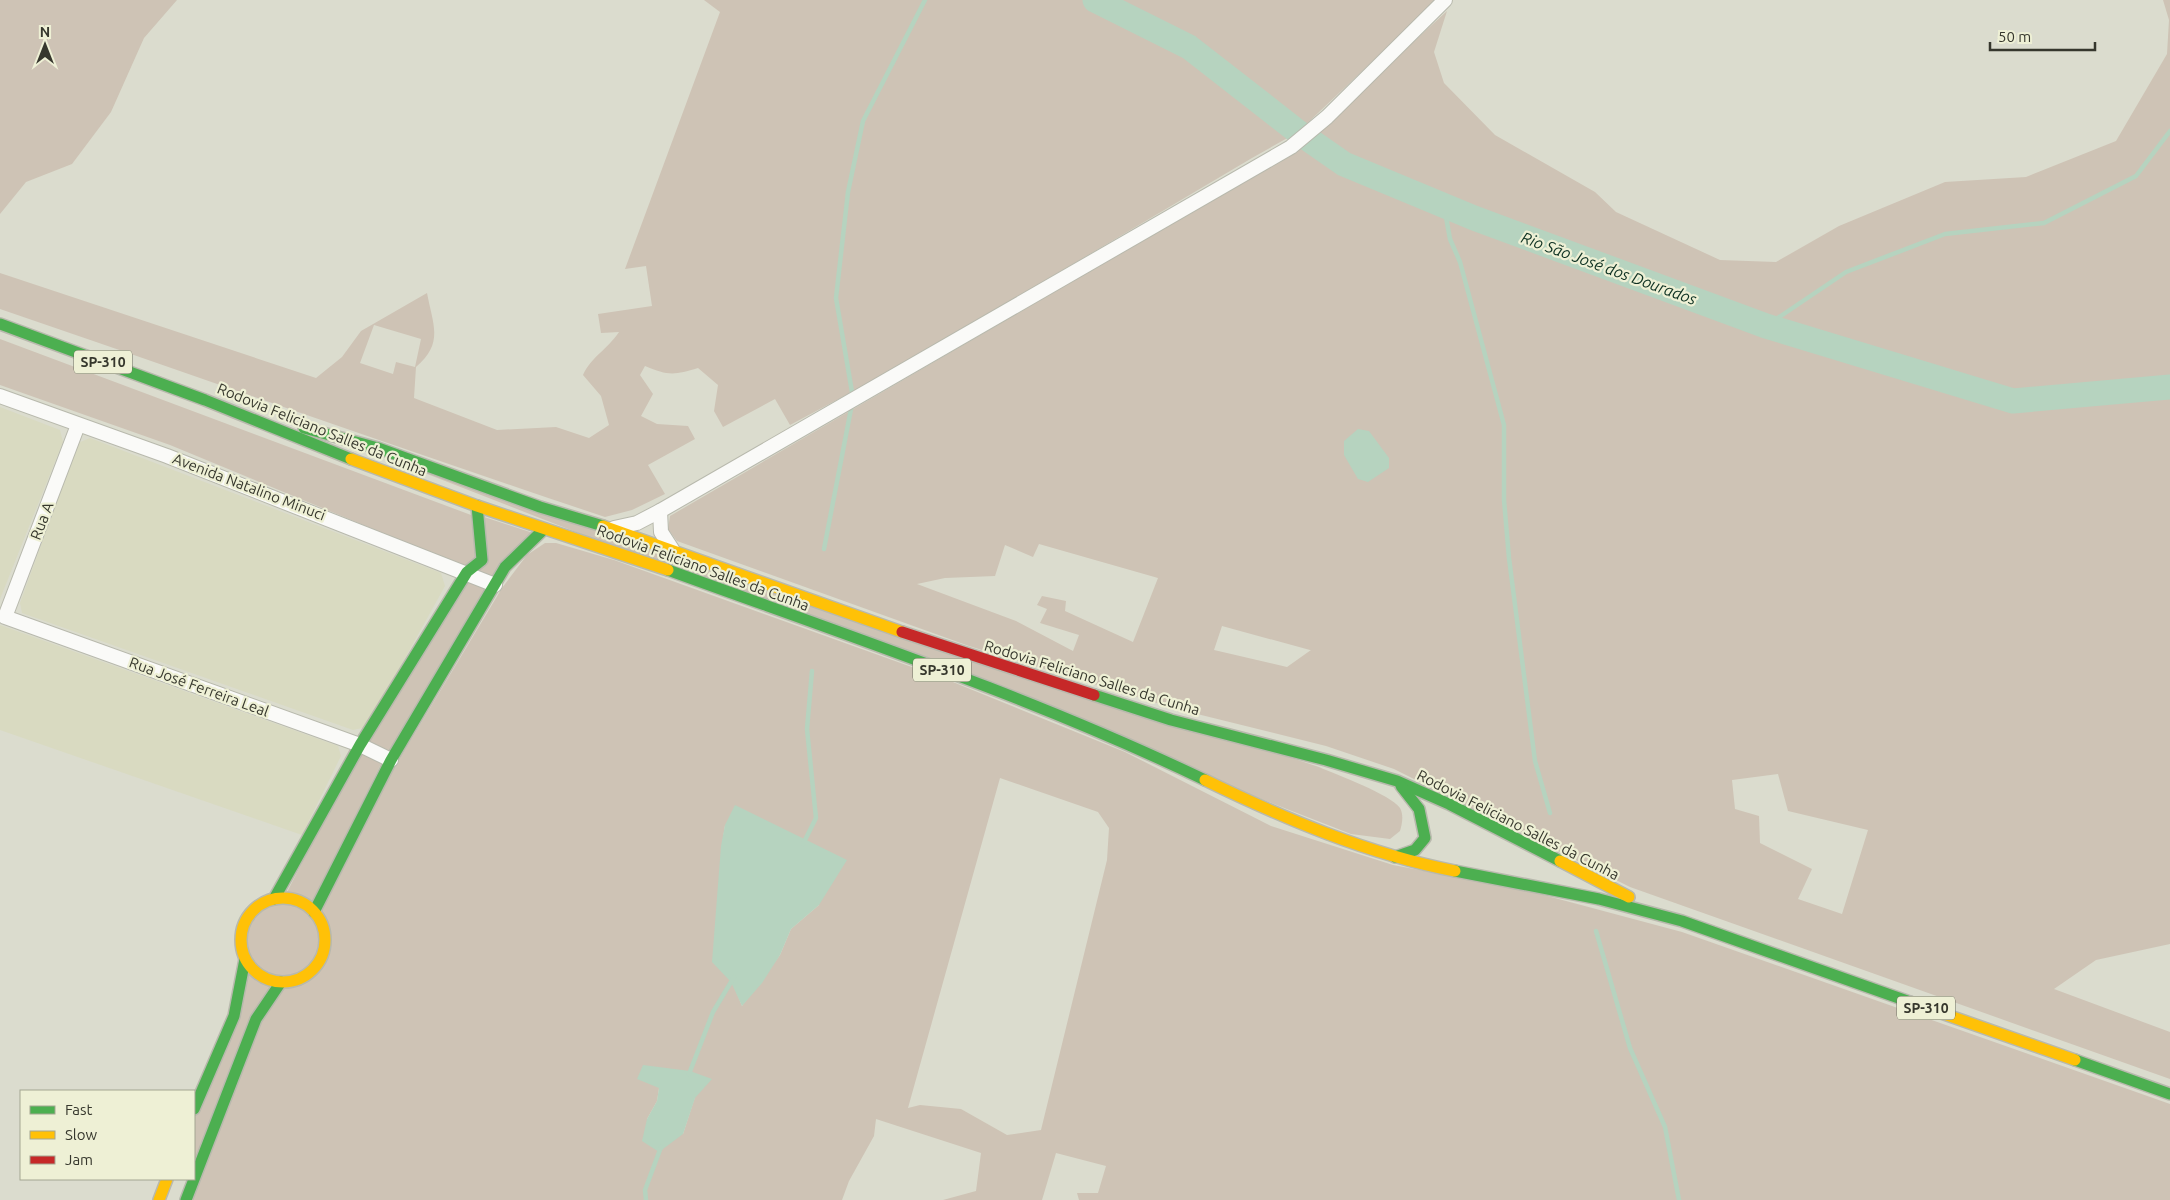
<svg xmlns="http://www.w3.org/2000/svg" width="2170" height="1200" font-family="Ubuntu,sans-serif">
  <rect width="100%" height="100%" fill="#dbdcce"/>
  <g fill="#d9dac1">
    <path d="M0 407 60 430 63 442 0 599Z"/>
    <path d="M90 438 441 573 445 586 367 727 353 730 22 613 20 603 78 443Z"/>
    <path d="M0 625 338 746 341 756 302 835 0 730Z"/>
  </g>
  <g fill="#cec3b5" fill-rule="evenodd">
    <path d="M0 0H177L144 38 111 112 72 164 26 182 0 214Z"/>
    <path d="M704 0H1437L1298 132 1252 158 906 363 790 425 775 399 723 427 714 411 718 385 698 368C675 375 668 376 645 366L640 375 653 394 641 416 657 424 688 426 695 439 648 465 665 494 632 510 605 517C402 449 202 378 0 309V273L316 378 342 357 361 331 427 293C433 325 444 343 416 367L414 398 497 430 556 427 589 438 609 425 601 396 583 375C591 357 607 350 619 332L601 333 598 314 652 306 646 266 625 269 720 12ZM374 325 421 339 415 367 396 362 393 374 360 363Z"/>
    <path d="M2163 0H2170V944L2096 960 2054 989 2170 1032V1079L1630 887 1394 769 1326 746 1173 708 969 646 677 541 668 529 670 516 1294 152 1447 11 1434 52 1444 83 1495 135 1595 192 1616 212 1720 260 1776 262 1839 226 1945 182 2026 177 2116 141 2167 54 2169 20ZM1039 544 1158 578 1133 642 1065 611 1066 601 1042 596 1037 605 1047 609 1040 623 1079 635 1073 651 1016 621 917 584 945 578 995 576 1005 545 1033 557ZM1222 626 1310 650H1311L1287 667 1214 650ZM1778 774 1788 811 1868 830 1842 914 1798 899 1812 869 1760 843 1759 816 1735 809 1732 780Z"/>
    <path d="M0 339 471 515 476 561 465 567 170 445 0 385Z"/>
    <path d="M386 458 1319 767C1337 775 1390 794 1400 808 1404 815 1402 824 1400 831L1390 839 1351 834Z"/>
    <path d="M481 516 533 533 496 580 474 573Z"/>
    <path d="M545 543H556L614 560 948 680 1125 752 1271 826 1393 865 1521 889 1682 932 2170 1104V1200H1079L1077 1193H1098L1106 1166 1056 1153 1042 1200H943L976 1191 981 1153 876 1119 874 1136 849 1181 842 1200H191L260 1019 283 986C323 981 341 945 319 911L397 763 502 588 527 555ZM1000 778 1098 812 1109 828 1107 860 1041 1130 1007 1135 961 1109 920 1105 908 1108ZM725 825 819 905 791 929 780 955 742 1006C717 950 715 884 725 825ZM659 1088 695 1097 683 1134 647 1119 657 1101Z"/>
    <path d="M467 580 487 586 391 754 366 740Z"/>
    <path d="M360 750 383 760 313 901 308 902 286 894Z"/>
    <circle cx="283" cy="940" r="38"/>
    <path d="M249 971 257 978 274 985 194 1175V1116Z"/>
  </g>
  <g fill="#b6d3bf">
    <path d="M1358 429 1369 431 1389 458V468L1368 482 1358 479 1344 455V441Z"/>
    <path d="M735 805 847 860 819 905 791 929 780 955 762 983 742 1006 731 982 712 962 721 846 725 825Z"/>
    <path d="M643 1065 690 1071 712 1079 695 1098 683 1134 659 1152 642 1141 647 1119 657 1101 659 1088 637 1079Z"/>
  </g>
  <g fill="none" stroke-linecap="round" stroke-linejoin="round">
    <g stroke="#b6d3bf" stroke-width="4.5">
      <path d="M1444 206 1450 239 1460 262 1504 425V500L1509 558 1535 761 1550 813"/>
      <path d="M1766 326 1846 272 1945 234 2044 223 2136 176 2170 131"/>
      <path d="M852 392 836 298 848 192 863 121 925 0"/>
      <path d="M824 549 851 409"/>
      <path d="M803 844 816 818 807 729 812 671"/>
      <path d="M1596 931 1630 1048 1665 1127 1679 1200"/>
      <path d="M689 1074 713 1012 734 977"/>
      <path d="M646 1200 645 1190 661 1147"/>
    </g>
    <path stroke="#b6d3bf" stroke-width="25" d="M1095 0 1189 47 1298 132 1344 164 1474 218 1766 326 2013 401 2170 387"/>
    <defs>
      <g id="street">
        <path d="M0 396 167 456 495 585"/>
        <path d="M78 425 5 617 360 745 391 760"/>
        <path d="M660 511 661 532 672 549"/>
        <path d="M614 528 637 523 660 511 1291 147 1327 117 1445 0"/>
      </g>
      <g id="fast">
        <path d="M0 324 205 400 351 459"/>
        <path d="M304 428 378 448 540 507 603 526"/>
        <path d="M668 570C849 636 1032 697 1205 780"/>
        <path d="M1094 695 1171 720 1326 760 1397 781 1449 804 1560 861"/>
        <path d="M1395 857 1415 850 1425 838 1419 809 1401 786"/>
        <path d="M1455 871 1599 899 1682 921 1910 1002"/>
        <path d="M274 899 360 745 467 572 482 560 477 506"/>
        <path d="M314 912 391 760 505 567 544 529"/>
        <path d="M2075 1060 2170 1094"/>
        <path d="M194 1109 234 1016 245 959"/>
        <path d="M186 1200 256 1019 281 982"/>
      </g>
      <g id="slow">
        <path d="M351 459 477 506 668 570"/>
        <path d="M603 526 902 632"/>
        <path d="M1205 780C1285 819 1368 854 1455 871"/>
        <path d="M1560 861 1629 897"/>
        <circle cx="283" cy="940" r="42"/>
        <path d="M1910 1002 2075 1060"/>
        <path d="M159 1200 167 1179"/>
      </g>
      <path id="jam" d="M902 632 1094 695"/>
    </defs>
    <use href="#street" stroke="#b8b9ad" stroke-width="16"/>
    <use href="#fast" stroke="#b8b9ad" stroke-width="14"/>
    <use href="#slow" stroke="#b8b9ad" stroke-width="14"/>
    <use href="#jam" stroke="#b8b9ad" stroke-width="14"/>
    <use href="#street" stroke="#fafaf8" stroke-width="14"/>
    <use href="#fast" stroke="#4caf50" stroke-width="11"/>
    <use href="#slow" stroke="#ffc107" stroke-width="11"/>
    <use href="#jam" stroke="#c62828" stroke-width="11"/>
  </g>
  <g text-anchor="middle" stroke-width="4.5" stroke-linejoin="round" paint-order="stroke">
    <g fill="#eef0d5" stroke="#6d6e5f" stroke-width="1">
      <rect x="74" y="350.5" width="58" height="23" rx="4"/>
      <rect x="913" y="658.5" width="58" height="23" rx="4"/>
      <rect x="1897" y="996.5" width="58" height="23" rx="4"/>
    </g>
    <g font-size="14" font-weight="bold" fill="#36372d">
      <text x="103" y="367">SP-310</text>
      <text x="942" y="675">SP-310</text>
      <text x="1926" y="1013">SP-310</text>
    </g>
    <g font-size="15" fill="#36372d" stroke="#eef0d5">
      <text transform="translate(322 430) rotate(22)" y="5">Rodovia Feliciano Salles da Cunha</text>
      <text transform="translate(249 487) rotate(21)" y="5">Avenida Natalino Minuci</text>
      <text transform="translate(42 521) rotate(-69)" y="5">Rua A</text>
      <text transform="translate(703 568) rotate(20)" y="5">Rodovia Feliciano Salles da Cunha</text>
      <text transform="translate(1092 678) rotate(17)" y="5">Rodovia Feliciano Salles da Cunha</text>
      <text transform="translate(199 687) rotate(20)" y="5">Rua José Ferreira Leal</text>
      <text transform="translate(1518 825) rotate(27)" y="5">Rodovia Feliciano Salles da Cunha</text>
    </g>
    <g font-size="16" font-style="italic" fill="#0d3122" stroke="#eef0d5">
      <text transform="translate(1609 268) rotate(20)" y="6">Rio São José dos Dourados</text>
    </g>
  </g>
  <rect x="20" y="1090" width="175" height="90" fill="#eef0d5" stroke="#a4a692"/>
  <rect x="30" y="1106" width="25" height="8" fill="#4caf50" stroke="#a4a692"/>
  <text x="65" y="1115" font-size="15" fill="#36372d">Fast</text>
  <rect x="30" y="1131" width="25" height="8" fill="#ffc107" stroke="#a4a692"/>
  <text x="65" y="1140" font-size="15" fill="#36372d">Slow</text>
  <rect x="30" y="1156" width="25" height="8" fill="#c62828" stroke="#a4a692"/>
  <text x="65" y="1165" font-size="15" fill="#36372d">Jam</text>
  <g transform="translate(45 45)" stroke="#eef0d5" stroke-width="4" paint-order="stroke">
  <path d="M0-4L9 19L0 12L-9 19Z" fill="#36372d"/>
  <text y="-8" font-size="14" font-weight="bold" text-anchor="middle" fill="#36372d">N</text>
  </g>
  <path d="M1990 42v8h105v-8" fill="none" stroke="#36372d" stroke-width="2.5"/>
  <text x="1998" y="42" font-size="15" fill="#36372d" stroke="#eef0d5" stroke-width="4" paint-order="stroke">50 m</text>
</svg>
